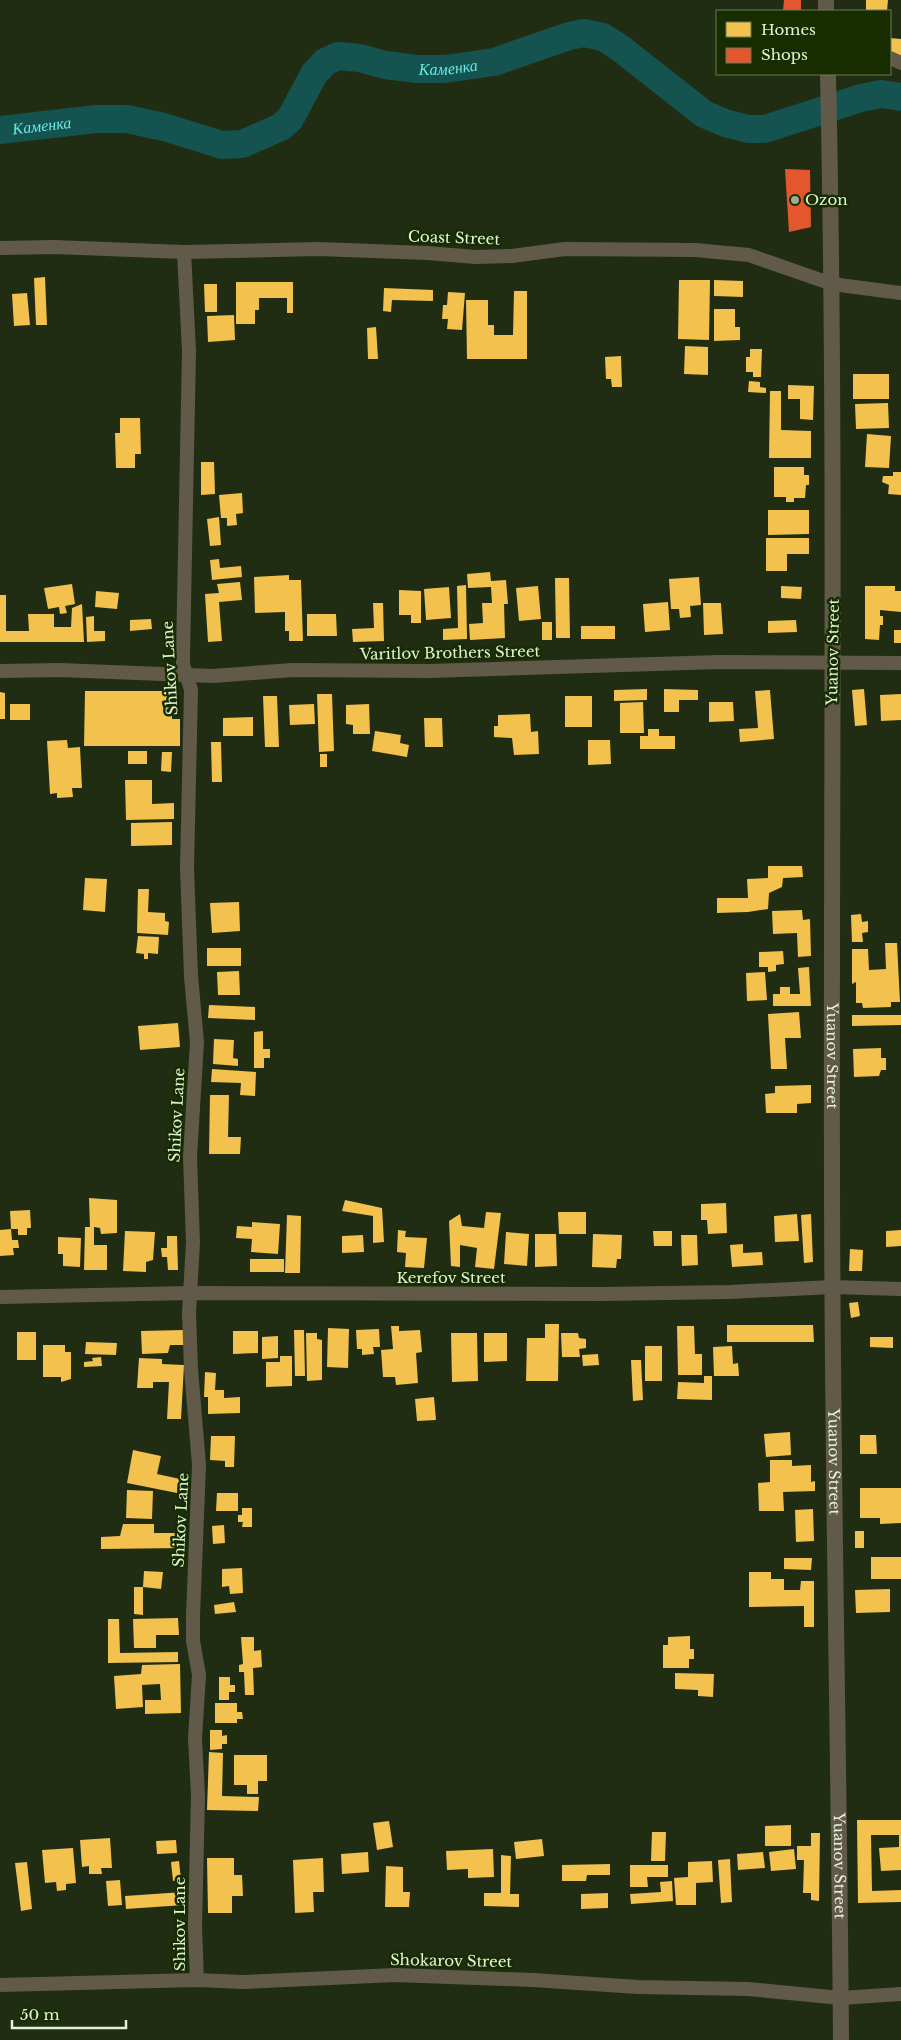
<svg xmlns="http://www.w3.org/2000/svg" width="901" height="2040" font-family="'Libre Baskerville',serif">
  <rect width="100%" height="100%" fill="#202d13"/>
  <g fill="#f2c14e">
    <path d="M866 0H888L887 11H866Z"/>
    <path d="M890 38 901 39V57L890 52Z"/>
    <path d="M45 277 47 325H36L34 278Z"/>
    <path d="M679 280H710L709 340 678 339Z"/>
    <path d="M714 280 743 281V297L714 296Z"/>
    <path d="M236 282H293V313H287V298H259V310H255V324H236Z"/>
    <path d="M204 284H217V312H205Z"/>
    <path d="M384 288 433 290V301L392 300 391 312 383 311Z"/>
    <path d="M514 291H527V359H467L466 300H488V325H494V335H513Z"/>
    <path d="M448 292 465 293 462 330 447 329 448 319H442L443 305H447Z"/>
    <path d="M27 293 30 325 14 326 12 294Z"/>
    <path d="M714 309H735V327H740V340L714 341Z"/>
    <path d="M234 315 235 340 208 342 207 316Z"/>
    <path d="M376 327 378 359H368L367 328Z"/>
    <path d="M685 346 708 347V375L684 374Z"/>
    <path d="M750 349H762L761 377H753V372H746V357H750Z"/>
    <path d="M621 356 622 387H612L611 379H606L605 357Z"/>
    <rect x="853" y="374" width="36" height="25"/>
    <path d="M749 381 760 382V387L766 388V393L748 392Z"/>
    <path d="M788 385 814 386 813 420 800 419V399H788Z"/>
    <path d="M770 391H781V430L811 431V458H769Z"/>
    <path d="M888 403 889 428 856 429 855 404Z"/>
    <path d="M120 418H140L141 454H135V468H116L115 433H120Z"/>
    <path d="M867 434 891 436 889 468 865 467Z"/>
    <path d="M201 462H214L215 494 201 495Z"/>
    <path d="M774 467H804V475H809V485H806L805 498H794V502H786V497H774Z"/>
    <path d="M893 472H901V495L888 494 889 485 882 482 883 476H893Z"/>
    <path d="M242 493 243 513 236 514 237 525 227 526V518H221L219 495Z"/>
    <path d="M768 510H809V534L768 535Z"/>
    <path d="M219 517 221 545 210 546 207 519Z"/>
    <path d="M766 538H809V554H787V571H766Z"/>
    <path d="M219 559 220 568 241 566 242 577 212 580 210 560Z"/>
    <path d="M490 572 491 581 506 580 508 604H504L505 638 470 640 469 624 483 623 482 603H492L491 587 468 588 467 574Z"/>
    <path d="M289 575V580H301L303 641H289V631H285V612L255 613 254 577Z"/>
    <path d="M699 577 701 605 690 606 691 617 680 618 679 609H671L669 579Z"/>
    <path d="M555 578H569L570 638H556Z"/>
    <path d="M240 582 242 600 219 602 222 641 208 642 205 594 219 593 217 584Z"/>
    <path d="M72 584 75 604 65 606 67 613 60 614 59 607 48 609 44 588Z"/>
    <path d="M466 585 467 639 443 640V629L458 628 457 586Z"/>
    <path d="M538 586 541 619 519 621 516 588Z"/>
    <path d="M781 586 802 587 801 599 781 598Z"/>
    <path d="M865 586H895V591H901V612L880 610V616H883V625H880L879 640 865 639Z"/>
    <path d="M449 587 451 618 426 620 424 589Z"/>
    <path d="M399 590 421 591V623H411V615H399Z"/>
    <path d="M96 591 119 593 117 609 95 607Z"/>
    <path d="M0 595H6V631H29L28 614H54V627H71L72 608 82 604 84 642H0Z"/>
    <path d="M668 602 670 630 645 632 643 604Z"/>
    <path d="M373 603H383L384 641 353 642 352 629 374 628Z"/>
    <path d="M703 603H721L723 634 704 635Z"/>
    <path d="M307 614H336L337 636H307Z"/>
    <path d="M94 616V631H105V641L87 642 86 617Z"/>
    <path d="M151 619 152 629 130 631V620Z"/>
    <path d="M796 620 797 632 768 633V621Z"/>
    <rect x="542" y="622" width="10" height="18"/>
    <rect x="581" y="626" width="34" height="13"/>
    <rect x="894" y="630" width="7" height="13"/>
    <path d="M647 689V700L614 701V690Z"/>
    <path d="M664 689 698 690V700H679V712H664Z"/>
    <path d="M864 689 867 725 855 726 852 690Z"/>
    <path d="M770 690 774 739 740 742 739 729 758 728 755 691Z"/>
    <path d="M85 691H172V719H180V746H84Z"/>
    <path d="M0 692 5 693V719H0Z"/>
    <path d="M317 694H332L334 751 319 752Z"/>
    <path d="M901 694V720L881 721 880 695Z"/>
    <path d="M263 696H277L279 747H265Z"/>
    <rect x="565" y="696" width="27" height="31"/>
    <path d="M643 702 644 733H620V703Z"/>
    <path d="M709 702H733L734 721 709 722Z"/>
    <rect x="10" y="704" width="20" height="16"/>
    <path d="M314 704 315 724 290 725 289 705Z"/>
    <path d="M369 704 370 734H353V725L346 724V705Z"/>
    <path d="M530 714 531 732 538 731 539 754 514 755 512 738 494 737V726H498V715Z"/>
    <path d="M253 717V736H223V718Z"/>
    <path d="M424 718H442L443 747H425Z"/>
    <path d="M648 729H659V736H675V749H640V736H648Z"/>
    <path d="M375 731 401 735 400 743 409 745 407 757 372 751Z"/>
    <path d="M67 740 68 748 80 747 82 788H72L73 797 57 798V793L50 794 47 741Z"/>
    <path d="M588 740H610L611 764 588 765Z"/>
    <path d="M211 742H221L222 782H212Z"/>
    <rect x="128" y="751" width="19" height="13"/>
    <path d="M162 752H172L171 772 161 771Z"/>
    <rect x="320" y="754" width="7" height="13"/>
    <path d="M125 780H152V804L174 803V819L126 820Z"/>
    <path d="M172 822V845L131 846V823Z"/>
    <path d="M768 866H802L803 877 783 878 782 887 769 893 768 909 748 912 717 913V898H748L747 879 768 878Z"/>
    <path d="M85 878 107 879 105 912 83 910Z"/>
    <path d="M138 889H149L148 912 165 913V921L169 922 168 935 137 933Z"/>
    <path d="M239 902 240 931 212 933 210 903Z"/>
    <path d="M802 910 803 920 810 919 811 956 798 957 797 933 773 934 772 911Z"/>
    <path d="M861 914 862 922 868 921V932L862 933 863 942H852L851 915Z"/>
    <path d="M138 936 159 937 158 954 148 953V959H144V954L136 953Z"/>
    <path d="M885 943H897L900 1002H891V1007L863 1008 862 1003H856V982L852 984V949H868L869 970 886 969Z"/>
    <rect x="207" y="948" width="34" height="18"/>
    <path d="M783 951 784 964 776 965V971L768 972V967H759V952Z"/>
    <path d="M809 967 811 1006H773V994H780V987H790V994H800L798 968Z"/>
    <path d="M239 971 240 995H218L217 972Z"/>
    <path d="M765 972 767 1000 747 1001 746 973Z"/>
    <path d="M209 1005 255 1007V1020L208 1018Z"/>
    <path d="M799 1012 801 1038H785L787 1069H771L768 1014Z"/>
    <path d="M852 1015H901V1025L852 1026Z"/>
    <path d="M178 1023 180 1047 140 1050 138 1026Z"/>
    <path d="M263 1031V1049H270V1058H264V1068H254V1032Z"/>
    <path d="M214 1039 234 1040 233 1058 238 1059V1066L213 1064Z"/>
    <path d="M881 1048V1058H886V1070H881L879 1076 854 1077 853 1049Z"/>
    <path d="M212 1069 256 1072 255 1096 240 1095 241 1083 211 1082Z"/>
    <path d="M811 1085V1103L797 1104V1113H766L765 1094 775 1093V1086Z"/>
    <path d="M210 1095H229L228 1137H241L240 1154H209Z"/>
    <path d="M89 1198 117 1200V1233L101 1234 100 1228 94 1227V1245H107V1270H84L85 1227H90Z"/>
    <path d="M345 1200 382 1208 384 1242 373 1243V1216L342 1211Z"/>
    <path d="M726 1203 727 1233 708 1234 707 1220H701V1204Z"/>
    <path d="M30 1210 31 1228H27V1235H18V1229H11L10 1211Z"/>
    <path d="M486 1212 501 1213 494 1269 475 1267 477 1248 460 1245V1267L451 1266 449 1221 460 1214 462 1226 484 1228Z"/>
    <path d="M558 1212H586V1234H559Z"/>
    <path d="M797 1214 799 1241 775 1242 774 1216Z"/>
    <path d="M811 1214 813 1262 804 1263 801 1215Z"/>
    <path d="M287 1215 301 1216 300 1273H285Z"/>
    <path d="M252 1222 280 1224 278 1254 251 1252 252 1239 236 1238 237 1226 252 1227Z"/>
    <path d="M11 1229 12 1240H18L19 1248H13L14 1255 0 1256V1230Z"/>
    <path d="M398 1230 406 1231 405 1237 427 1238 424 1268 405 1267 406 1253 397 1252Z"/>
    <path d="M901 1230V1246L886 1247V1231Z"/>
    <path d="M125 1231 155 1232 153 1260 146 1262V1272L123 1271Z"/>
    <path d="M653 1231H672V1246H654Z"/>
    <path d="M506 1232 529 1234 527 1266 504 1264Z"/>
    <path d="M535 1234H556L557 1266 535 1267Z"/>
    <path d="M593 1234 622 1235 621 1259H617L616 1268 592 1267Z"/>
    <path d="M363 1235 364 1252 342 1253V1236Z"/>
    <path d="M681 1235H697L698 1265 682 1266Z"/>
    <path d="M167 1236H177L178 1270H168L167 1257H162L161 1248H167Z"/>
    <path d="M58 1237 81 1238 80 1267 63 1266V1254H58Z"/>
    <path d="M743 1244V1253L762 1252 763 1265 732 1267 730 1245Z"/>
    <path d="M850 1249 863 1250 862 1271H849Z"/>
    <rect x="250" y="1259" width="34" height="13"/>
    <path d="M858 1302 860 1316 851 1318 849 1303Z"/>
    <path d="M545 1324H559L558 1381H526L527 1338H545Z"/>
    <path d="M727 1325H813L814 1342H727Z"/>
    <path d="M391 1326H399V1331L420 1330 422 1352 416 1353 418 1383 396 1385 395 1377H383L381 1350 393 1349Z"/>
    <path d="M677 1326H694L695 1354H702V1375H678Z"/>
    <path d="M328 1328 349 1329 348 1368 327 1367Z"/>
    <path d="M379 1329 380 1347H373L374 1354 362 1355V1349H357L356 1330Z"/>
    <path d="M183 1330 184 1345H170L168 1353 142 1354 141 1331Z"/>
    <path d="M294 1330H304L305 1376H295Z"/>
    <path d="M233 1331H258V1353L233 1354Z"/>
    <rect x="17" y="1332" width="19" height="28"/>
    <path d="M306 1333H317V1339L322 1340V1380L307 1381Z"/>
    <path d="M451 1333H477L478 1381 452 1382Z"/>
    <path d="M484 1333H507V1361L484 1362Z"/>
    <path d="M561 1333H578L579 1338 586 1339V1348L579 1349 580 1357H562Z"/>
    <path d="M278 1336V1358L262 1359V1337Z"/>
    <path d="M870 1337H893V1348L870 1347Z"/>
    <path d="M86 1342 117 1343 116 1355 85 1354Z"/>
    <path d="M43 1345H65V1352H71V1379L61 1382V1377H43Z"/>
    <rect x="645" y="1346" width="17" height="35"/>
    <path d="M732 1346 733 1364 738 1363 739 1376H714L713 1347Z"/>
    <path d="M598 1354 599 1365 583 1366 582 1355Z"/>
    <path d="M280 1356H292V1386L266 1387V1362H280Z"/>
    <path d="M101 1357 102 1366 84 1367V1362L93 1361 92 1358Z"/>
    <path d="M139 1358 162 1359V1364L184 1365 181 1419H167L169 1382H153V1388H137Z"/>
    <path d="M631 1360H641L643 1400 633 1401Z"/>
    <path d="M205 1372 216 1373 215 1390H224V1398L240 1397V1413L208 1414V1397H204Z"/>
    <path d="M704 1376H712V1400L677 1399 678 1382 704 1383Z"/>
    <path d="M434 1397 436 1420 417 1421 415 1399Z"/>
    <path d="M790 1432 791 1455 766 1457 764 1434Z"/>
    <path d="M860 1435H876L877 1454H860Z"/>
    <path d="M211 1436H235L234 1467H225V1461L210 1460Z"/>
    <path d="M133 1450 161 1456 157 1474 180 1479 177 1493 127 1483Z"/>
    <path d="M770 1460H792V1466L811 1465V1482L815 1481V1491L783 1492 784 1511H759L758 1483 770 1482Z"/>
    <path d="M860 1488H901V1523L880 1524V1518H860Z"/>
    <path d="M127 1490 153 1491 152 1519 126 1518Z"/>
    <path d="M217 1493H238V1511H216Z"/>
    <path d="M242 1508H252V1527H242L243 1522H238V1515H242Z"/>
    <path d="M813 1509 814 1541 796 1542 795 1510Z"/>
    <path d="M123 1524H154V1533H178V1539H183V1548L101 1549V1537L120 1536Z"/>
    <path d="M224 1525 225 1543 213 1544 212 1526Z"/>
    <rect x="855" y="1531" width="9" height="17"/>
    <rect x="871" y="1557" width="30" height="22"/>
    <path d="M784 1558H812L811 1570 784 1569Z"/>
    <path d="M242 1568 243 1593 230 1594 229 1586 222 1587V1569Z"/>
    <path d="M144 1571 163 1572 161 1589 143 1587Z"/>
    <path d="M749 1572H771V1579H784V1590H800L801 1581H814V1627H804V1606L749 1607Z"/>
    <path d="M134 1587H143V1615L134 1614Z"/>
    <path d="M890 1589V1612L856 1613 855 1590Z"/>
    <path d="M234 1602 236 1612 215 1614 214 1605Z"/>
    <path d="M178 1618 179 1635H156V1648H134L133 1619Z"/>
    <path d="M108 1619H119L120 1653 178 1652V1662L108 1663Z"/>
    <path d="M690 1636V1649H694V1659H689V1668H663V1645H668V1637Z"/>
    <path d="M241 1637H254V1651L261 1650 262 1667 253 1668 254 1695H245L244 1672H239V1665L243 1664Z"/>
    <path d="M180 1664 181 1713 145 1714V1700H161L160 1684 142 1685 143 1707 116 1709 114 1676 141 1674 142 1665Z"/>
    <path d="M675 1673 714 1674 713 1697 698 1696V1690L675 1689Z"/>
    <path d="M219 1677H230V1685H235V1692H229V1700H219Z"/>
    <path d="M215 1703H237V1712H242L243 1719H237V1723H215Z"/>
    <path d="M210 1730H222V1736L227 1735V1744H222V1749L210 1750Z"/>
    <path d="M209 1752 223 1753 222 1796 259 1797 258 1811 207 1810Z"/>
    <path d="M234 1755H267V1781H258V1794H247V1785H234Z"/>
    <path d="M857 1820H901V1870L881 1871 879 1848 899 1847V1835H871L872 1891 901 1890V1902L858 1903Z"/>
    <path d="M389 1821 393 1847 377 1850 373 1823Z"/>
    <path d="M791 1825V1846H765V1826Z"/>
    <path d="M652 1832H666L665 1861H651Z"/>
    <path d="M811 1833H820L819 1901 811 1900V1893H803L804 1860H797V1846H811Z"/>
    <path d="M110 1838 112 1868H101L102 1874H89V1866L82 1867 80 1840Z"/>
    <path d="M542 1839 544 1856 516 1859 514 1842Z"/>
    <path d="M176 1840 177 1853 157 1854 156 1841Z"/>
    <path d="M73 1848 76 1883 66 1884V1890L57 1891 56 1882 45 1883 42 1850Z"/>
    <path d="M493 1849 494 1877 468 1878V1869L447 1870 446 1851Z"/>
    <path d="M794 1849 796 1869 771 1871 769 1852Z"/>
    <path d="M368 1852 369 1872 342 1874 341 1854Z"/>
    <path d="M763 1852 765 1868 738 1870 737 1854Z"/>
    <path d="M501 1855 511 1856 510 1894H519V1907L484 1906V1893H501Z"/>
    <path d="M207 1858H234V1875H242L243 1896H232V1913H208Z"/>
    <path d="M323 1858 324 1892H313L314 1912 295 1913 293 1860Z"/>
    <path d="M730 1859 732 1902 721 1903 718 1860Z"/>
    <path d="M179 1861 181 1880 173 1881 171 1862Z"/>
    <path d="M712 1861 713 1882 696 1883V1905H676L674 1878 688 1877V1862Z"/>
    <path d="M27 1862 32 1909 21 1911 15 1863Z"/>
    <path d="M610 1864V1875H587L586 1881H562V1865Z"/>
    <path d="M630 1865H668V1877H647L648 1887H630Z"/>
    <path d="M386 1866 403 1867V1892H410L409 1907H385Z"/>
    <path d="M120 1880 122 1905 108 1906 106 1881Z"/>
    <path d="M672 1881 673 1901 631 1904 630 1894 661 1892 660 1882Z"/>
    <path d="M183 1892 184 1905 126 1909 125 1896Z"/>
    <path d="M608 1893V1908L581 1909V1894Z"/>
  </g>
  <g fill="#e4572e">
    <path d="M784 0H801V11H783Z"/>
    <path d="M785 169 810 170 811 227 789 232Z"/>
  </g>
  <g fill="none" stroke-linecap="round" stroke-linejoin="round">
    <path stroke="#14534f" stroke-width="28" id="s1" d="M0 130 96 119H127L164 127 222 145 242 144 281 127 290 119 314 74 325 62 338 56 360 58 385 65 417 69H445L494 62 569 36 584 33 603 37 620 48 704 114 725 123 748 129H765L861 98 881 94 901 97"/>
    <g stroke="#625a49" stroke-width="14">
      <path d="M890 58 901 63"/>
      <path d="M0 248 54 247 184 252 318 249 427 253 476 257 512 256 565 249 695 250 749 255 832 284 901 293"/>
      <path d="M184 252 189 351 183 655V664L191 690 187 868 191 976 197 1042 190 1157 193 1242 189 1313 191 1369 199 1465 193 1616V1641L199 1675 195 1738 198 1795 195 1927 197 1980"/>
      <path d="M0 671 60 670 213 676 292 670 430 671 720 662 901 663"/>
      <path d="M0 1297 190 1293 602 1294 730 1292 832 1287 901 1289"/>
      <path d="M0 1985 197 1980 243 1982 395 1975 533 1980 638 1987 748 1989 841 1998 901 1994"/>
    </g>
    <g stroke="#625a49" stroke-width="16">
      <path d="M826 0V11"/>
      <path id="s2" d="M828 74C836 439 831 805 832 1171 832 1460 839 1750 841 2040"/>
    </g>
  </g>
  <circle fill="#9ead92" stroke="#172d00" stroke-width="2" cx="795" cy="200" r="5"/>
  <g text-anchor="middle" stroke-width="5" stroke-linejoin="round" paint-order="stroke">
    <g font-size="15" fill="#e2f2d7" stroke="#172d00" text-anchor="start">
      <text x="805" y="205">Ozon</text>
    </g>
    <g font-size="15" fill="#e2f2d7" stroke="#172d00">
      <text transform="translate(454 238) rotate(2)" y="5">Coast Street</text>
      <text transform="translate(833 652) rotate(-89)" y="5">Yuanov Street</text>
      <text transform="translate(450 653) rotate(-1)" y="5">Varitlov Brothers Street</text>
      <text transform="translate(170 668) rotate(-93)" y="5">Shikov Lane</text>
      <text dy="5" stroke="none"><textPath href="#s2" startOffset="982">Yuanov Street</textPath></text>
      <text transform="translate(177 1115) rotate(-87)" y="5">Shikov Lane</text>
      <text x="451" y="1283">Kerefov Street</text>
      <text dy="5" stroke="none"><textPath href="#s2" startOffset="1388">Yuanov Street</textPath></text>
      <text transform="translate(181 1520) rotate(-87)" y="5">Shikov Lane</text>
      <text dy="5" stroke="none"><textPath href="#s2" startOffset="1792">Yuanov Street</textPath></text>
      <text transform="translate(180 1924) rotate(-90)" y="5">Shikov Lane</text>
      <text transform="translate(451 1961) rotate(1)" y="5">Shokarov Street</text>
    </g>
    <g font-size="16" font-style="italic" fill="#67e9e4" stroke="#172d00">
      <text dy="6" stroke="none"><textPath href="#s1" startOffset="494">Каменка</textPath></text>
      <text dy="6" stroke="none"><textPath href="#s1" startOffset="42">Каменка</textPath></text>
    </g>
  </g>
  <rect x="716" y="10" width="175" height="65" fill="#172d00" stroke="#687c56"/>
  <rect x="726" y="22" width="25" height="15" fill="#f2c14e" stroke="#687c56"/>
  <text x="761" y="35" font-size="15" fill="#e2f2d7">Homes</text>
  <rect x="726" y="48" width="25" height="15" fill="#e4572e" stroke="#687c56"/>
  <text x="761" y="60" font-size="15" fill="#e2f2d7">Shops</text>
  <path d="M12 2020v8h114v-8" fill="none" stroke="#e2f2d7" stroke-width="2.5"/>
  <text x="20" y="2020" font-size="15" fill="#e2f2d7" stroke="#172d00" stroke-width="4" paint-order="stroke">50 m</text>
</svg>
